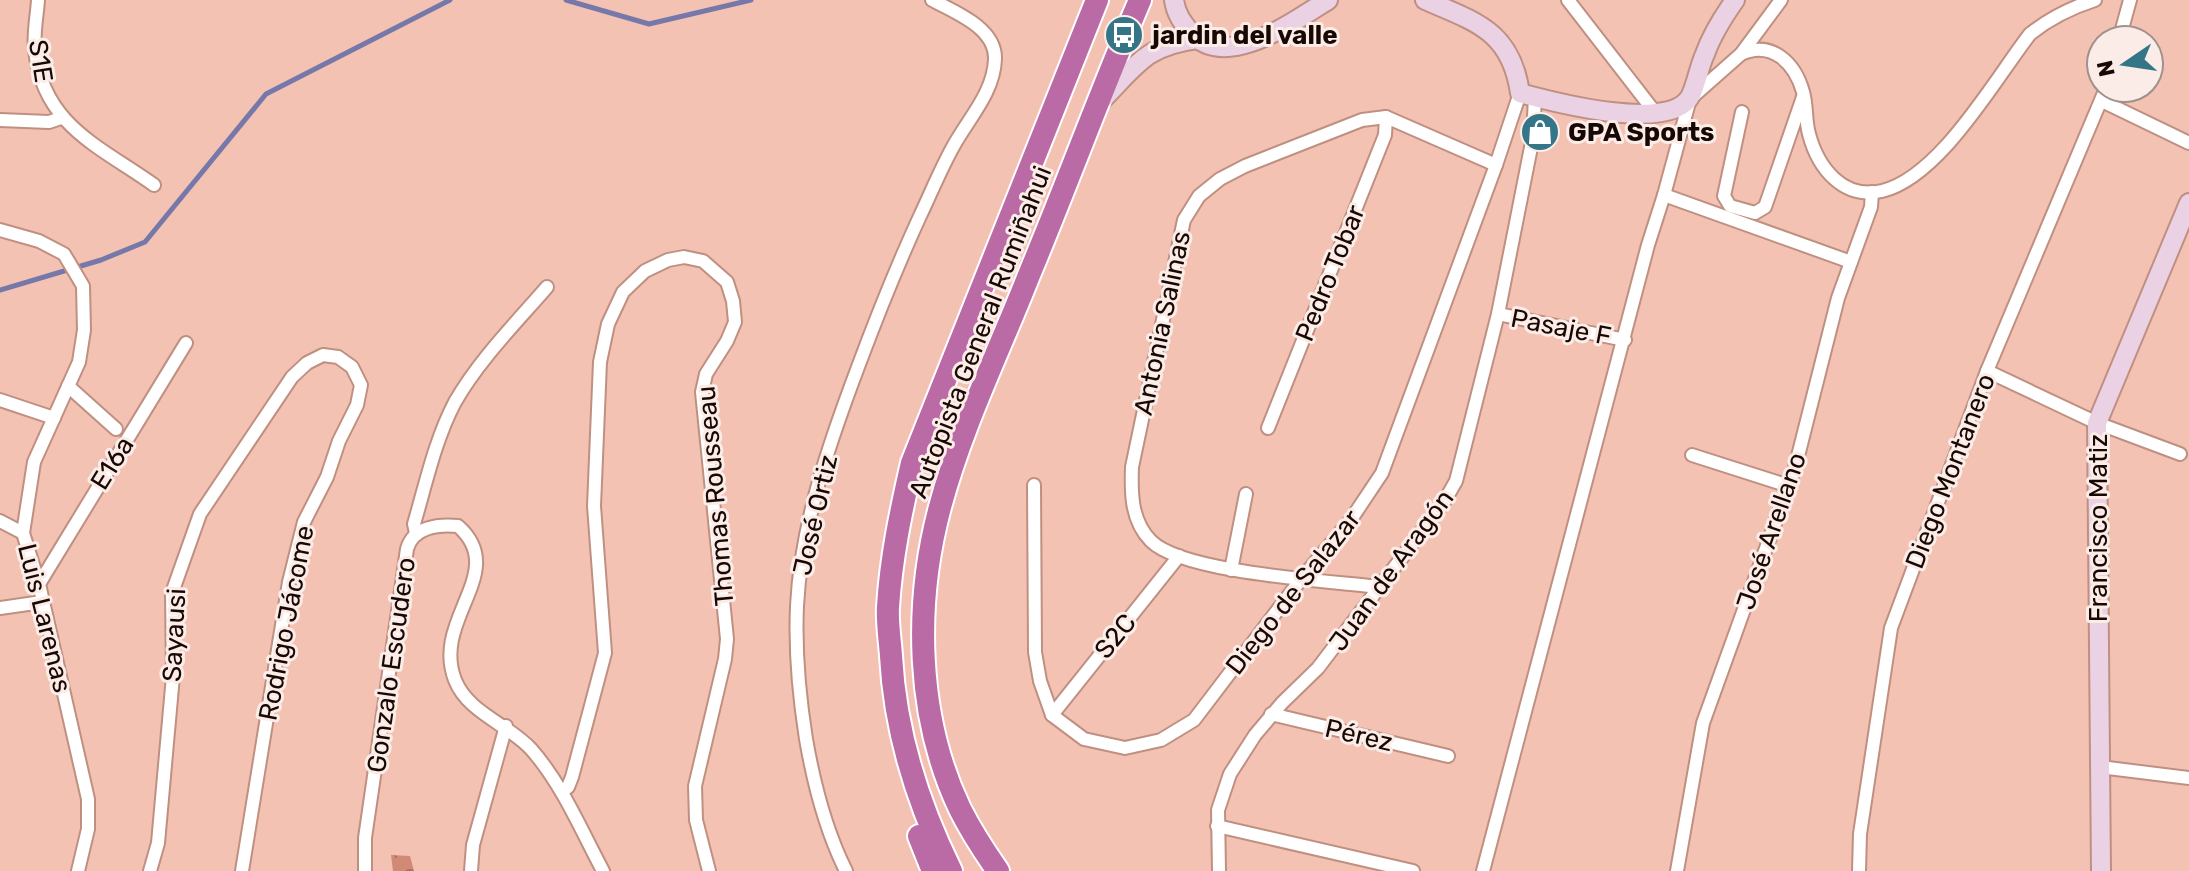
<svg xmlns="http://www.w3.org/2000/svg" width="2189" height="871" font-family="Rubik,sans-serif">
  <defs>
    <pattern id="park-crowns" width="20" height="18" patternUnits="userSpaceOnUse" patternTransform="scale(2)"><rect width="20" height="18" fill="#d08a75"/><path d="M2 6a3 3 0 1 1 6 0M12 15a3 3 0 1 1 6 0" fill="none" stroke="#a86f5e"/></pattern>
  </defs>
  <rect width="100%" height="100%" fill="#f3c2b3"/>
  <path fill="url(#park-crowns)" d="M391 855 410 856 414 871H393Z"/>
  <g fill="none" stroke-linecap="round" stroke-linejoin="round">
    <g stroke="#7678a9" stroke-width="5">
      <path d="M566 0 649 24 751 0"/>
      <path d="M0 290 101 260 145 242 266 94 450 0"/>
    </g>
    <defs>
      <g id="street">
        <path d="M38 0C37 16 33 34 35 50 43 125 99 146 154 185"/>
        <path d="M1568 0 1657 115"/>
        <path d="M2119 40 2130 0"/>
        <path d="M1741 54 1781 0"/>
        <path d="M2102 101 2189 143"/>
        <path d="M1742 112 1724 196 1730 206 1755 213 1765 207 1803 97"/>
        <path d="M0 120 49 122 61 118"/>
        <path d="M1664 195 1851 262"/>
        <path d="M0 230 39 241 64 254 83 286 84 330 79 362 34 462 23 533 39 584 88 799V829L78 871"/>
        <path d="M1498 314 1625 340"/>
        <path d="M1987 371 2097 423 2180 454"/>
        <path d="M68 386 116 429"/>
        <path d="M0 400 54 418"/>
        <path d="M1268 428 1385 135 1386 117"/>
        <path d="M1692 455 1789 486"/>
        <path d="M1034 485 1035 652 1040 681 1052 715 1084 739 1125 748 1161 740 1194 720 1302 578 1350 521 1382 473 1496 165 1520 93"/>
        <path d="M0 521 23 533"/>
        <path d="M416 533 414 524C426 483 435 440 455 402 479 360 515 324 547 287"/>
        <path d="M1231 570 1246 494"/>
        <path d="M39 584 186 343"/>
        <path d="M1378 587C1329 581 1183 573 1151 541 1131 521 1131 493 1132 467L1184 220 1199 196 1220 179 1245 166 1362 120 1386 117 1496 165"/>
        <path d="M0 608 42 602"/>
        <path d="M1271 714 1448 756"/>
        <path d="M1052 715 1179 556"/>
        <path d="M2100 767 2189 778"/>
        <path d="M562 792 568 787 572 777 605 653 594 506 600 362 608 324 623 292 645 271 668 260 684 257 703 261 727 282 733 301 735 322 727 341 706 374 702 392 727 639 725 659 695 786 696 820 709 871"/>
        <path d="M1217 826 1413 871"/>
        <path d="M150 871 158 843 173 676 172 593 200 514 292 377 307 363 323 355 338 357 352 367 361 385 357 405 339 441 327 477 304 522 289 582 242 871"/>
        <path d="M365 871V838L407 549C413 527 438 524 458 526 510 572 431 619 455 680 468 713 508 724 531 749 562 784 581 830 603 871"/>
        <path d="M471 871 473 845 506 726"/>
        <path d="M846 871C825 829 814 785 806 739 799 695 795 651 797 606 801 524 829 444 858 367 877 316 897 266 920 216 931 193 941 168 954 145 969 118 994 92 995 59 996 28 955 12 932 0"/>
        <path d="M1219 871 1218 810 1230 774 1255 735 1282 703 1318 668 1444 502 1456 481 1498 314 1533 137 1535 97"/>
        <path d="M1483 871 1648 245 1664 195 1690 99 1741 54C1772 40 1795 63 1803 92 1807 105 1805 120 1809 134 1818 168 1843 200 1882 191 1940 177 1995 79 2030 34 2050 18 2070 8 2095 0"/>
        <path d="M1677 871 1703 723 1795 468 1838 298 1871 207 1872 192"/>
        <path d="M1859 871 1860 834 1891 628 1987 371 2106 88"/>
      </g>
      <g id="secondary">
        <path d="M1174 0C1176 14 1182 22 1191 33 1227 72 1295 20 1328 0"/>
        <path d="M1425 0C1476 22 1511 31 1520 93 1553 102 1673 134 1691 95 1697 82 1699 67 1705 54 1712 34 1723 17 1735 0"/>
        <path d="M1102 100C1137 65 1145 46 1197 39"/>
        <path d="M2101 871 2097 423 2189 203"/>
      </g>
      <g id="highway">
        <path d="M919 836 933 871"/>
        <path d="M951 871C917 802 895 732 891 656 890 640 887 623 888 607 891 558 901 511 912 463L1097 0"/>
        <path d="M998 871C984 851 971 831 960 809 916 717 914 604 940 507 961 428 999 351 1029 275 1067 184 1101 91 1140 0"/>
      </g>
    </defs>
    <use href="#street" stroke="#bf9082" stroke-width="16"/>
    <use href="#secondary" stroke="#bf9082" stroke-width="22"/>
    <use href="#highway" stroke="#fff" stroke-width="26"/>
    <use href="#street" stroke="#fff" stroke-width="12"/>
    <use href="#secondary" stroke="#ead2e4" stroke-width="18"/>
    <use href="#highway" stroke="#ba6aa5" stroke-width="22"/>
  </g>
  <defs>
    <symbol id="bus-disc" viewBox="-11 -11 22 22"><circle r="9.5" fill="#347687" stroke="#fbece7"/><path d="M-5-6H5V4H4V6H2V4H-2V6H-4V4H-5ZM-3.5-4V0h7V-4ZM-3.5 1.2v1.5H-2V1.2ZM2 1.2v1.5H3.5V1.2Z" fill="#fff"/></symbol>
    <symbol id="shop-disc" viewBox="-11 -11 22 22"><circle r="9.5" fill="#347687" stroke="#fbece7"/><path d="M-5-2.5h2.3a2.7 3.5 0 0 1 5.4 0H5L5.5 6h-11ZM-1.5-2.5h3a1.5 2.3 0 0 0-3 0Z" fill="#fff"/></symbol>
  </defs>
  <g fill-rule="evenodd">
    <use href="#bus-disc" x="1102" y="13" width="44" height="44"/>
    <use href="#shop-disc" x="1518" y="110" width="44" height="44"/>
  </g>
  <g text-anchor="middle" stroke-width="6" stroke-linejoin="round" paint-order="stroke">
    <g font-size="26" font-weight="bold" fill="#170804" stroke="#fbece7" text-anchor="start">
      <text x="1152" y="44">jardin del valle</text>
      <text x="1568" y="141">GPA Sports</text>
    </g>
    <g font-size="26" fill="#170804" stroke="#fbece7">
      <text transform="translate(41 61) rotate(81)" y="9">S1E</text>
      <text transform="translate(1330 273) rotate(-68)" y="9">Pedro Tobar</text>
      <text transform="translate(1162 323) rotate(-78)" y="9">Antonia Salinas</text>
      <text transform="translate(1561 327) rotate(11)" y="9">Pasaje F</text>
      <text transform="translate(980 332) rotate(-69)" y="9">Autopista General Rumiñahui</text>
      <text transform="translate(112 463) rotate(-58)" y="9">E16a</text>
      <text transform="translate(1950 471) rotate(-69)" y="9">Diego Montanero</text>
      <text transform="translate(715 496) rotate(-95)" y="9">Thomas Rousseau</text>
      <text transform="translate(815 515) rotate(-77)" y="9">José Ortiz</text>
      <text transform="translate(2098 528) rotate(-90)" y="9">Francisco Matiz</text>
      <text transform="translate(1771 531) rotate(-71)" y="9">José Arellano</text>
      <text transform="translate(1391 570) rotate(-54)" y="9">Juan de Aragón</text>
      <text transform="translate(1293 592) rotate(-52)" y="9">Diego de Salazar</text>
      <text transform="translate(45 618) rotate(76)" y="9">Luis Larenas</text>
      <text transform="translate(286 623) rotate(-79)" y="9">Rodrigo Jácome</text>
      <text transform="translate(174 635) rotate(-87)" y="9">Sayausi</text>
      <text transform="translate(1115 636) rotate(-51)" y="9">S2C</text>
      <text transform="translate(391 665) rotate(-82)" y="9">Gonzalo Escudero</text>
      <text transform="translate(1359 735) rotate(13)" y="9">Pérez</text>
    </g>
  </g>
  <g transform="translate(2125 64) rotate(257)"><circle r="38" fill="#fbece7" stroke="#a0918c" stroke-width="2"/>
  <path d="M0-6L14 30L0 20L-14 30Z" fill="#347687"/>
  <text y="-12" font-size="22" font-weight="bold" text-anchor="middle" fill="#170804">N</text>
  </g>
</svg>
